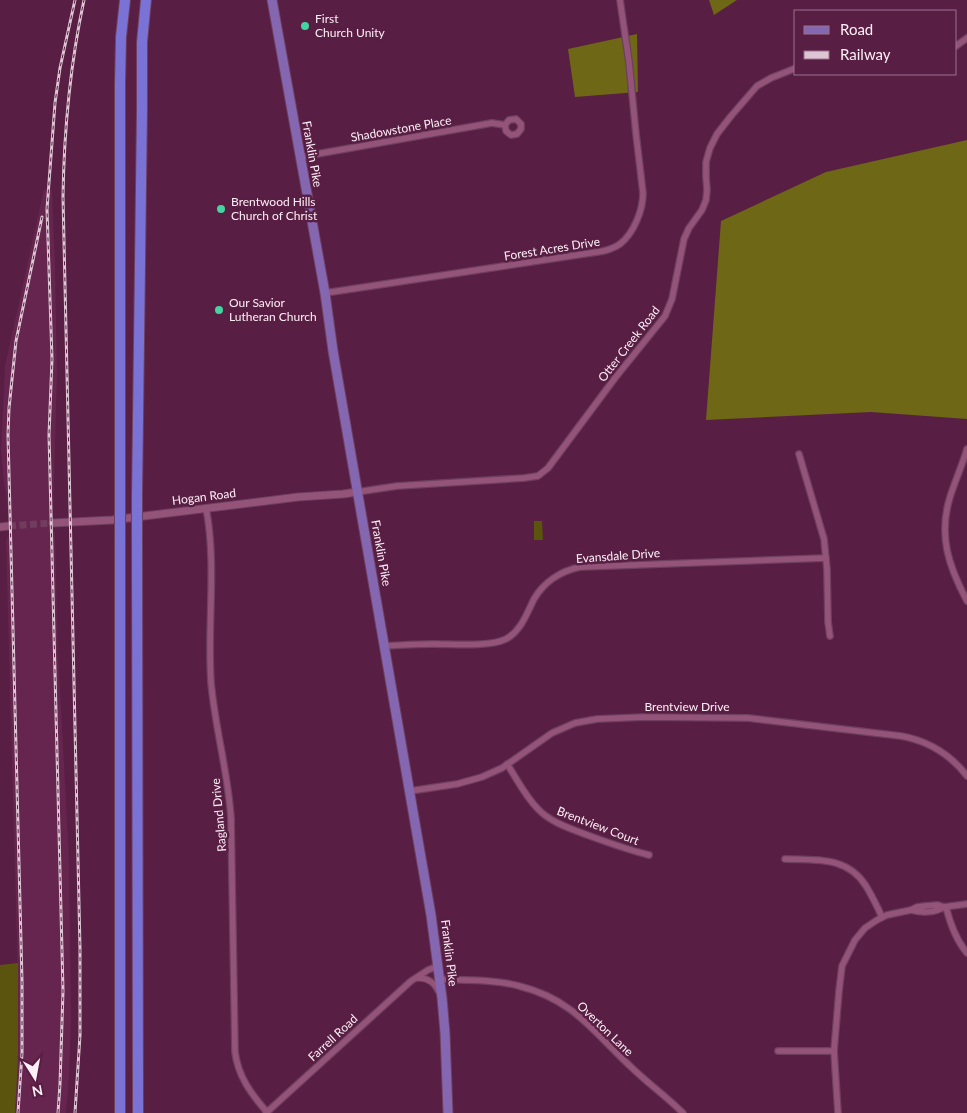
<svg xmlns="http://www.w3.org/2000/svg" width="967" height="1113" font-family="Lato,sans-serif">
  <rect width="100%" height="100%" fill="#581e43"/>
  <path fill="#66254e" d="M44 189 52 190 55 265 57 374 53 519V528L55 534 58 653 69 858 71 1017 69 1078 66 1113H15L16 1095 18 978 6 541 10 531V522L4 483 1 450 5 366Z"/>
  <g fill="#5a540e">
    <path d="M534 521H542L543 540H534Z"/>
    <path d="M18 963V1058L15 1113H0V965Z"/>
  </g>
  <g fill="#6e6715">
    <path d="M709 0H737L714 15Z"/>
    <path d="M637 34 638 92 575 97 568 49Z"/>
    <path d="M967 140V419L871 412 706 420 721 221 826 172Z"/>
  </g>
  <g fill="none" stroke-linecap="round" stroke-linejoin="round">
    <path stroke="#713d5e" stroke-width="7" stroke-dasharray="7 3.5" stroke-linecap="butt" d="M9 526 53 523"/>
    <defs>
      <g id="minor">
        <path d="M956 46 967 38"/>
        <path d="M300 157 492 123 505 125 506 131 511 135 517 134 521 129V124L516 119 509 120 505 125"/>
        <path d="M325 293 597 252C605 251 613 249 620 244 634 233 643 210 643 193L636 134 629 62 620 0"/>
        <path d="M967 449C962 466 955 481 950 497 938 536 949 567 967 601"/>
        <path d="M799 454 824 539 827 569 828 622 830 636"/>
        <path d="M357 492 397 486 524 478 538 476 548 468 615 378 665 316 672 299 684 239 689 228 702 210 706 200 707 190 706 177V162L710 148 717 134 731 116 757 86 771 78 796 68"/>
        <path d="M206 508C217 565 207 624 211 682 215 728 228 772 231 818L235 1052C238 1076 251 1094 267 1112"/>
        <path d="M385 646C401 645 418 644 434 644 453 644 490 647 506 639 521 631 527 613 534 599 544 582 561 571 580 567L826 558"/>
        <path d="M507 764C517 779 525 796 538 809 551 823 572 829 590 836 609 843 629 850 649 855"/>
        <path d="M410 791 457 784 482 777 502 768 552 733 575 723 597 719 645 717 748 718 901 736C929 741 950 754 967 776"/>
        <path d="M785 859C816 860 847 856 866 886 872 896 877 906 882 917"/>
        <path d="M946 907C950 923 956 940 967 953"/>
        <path d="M911 910C921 913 935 913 944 907"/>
        <path d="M417 978C427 977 435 983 439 992"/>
        <path d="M440 979C466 981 494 979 519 986 572 999 592 1030 629 1065 646 1082 666 1096 683 1113"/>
        <path d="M778 1051H834"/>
        <path d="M266 1113 411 981 428 970 438 966"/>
        <path d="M838 1113 834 1051 839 991 842 966 855 940 865 928 877 920 887 915 911 910 917 907 925 906 938 905 944 907 967 904"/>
      </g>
      <g id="tertiary">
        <path d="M53 523 112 520 298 497 343 494 357 492"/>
        <path d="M0 527 9 526"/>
      </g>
      <path id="primary" d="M272 0 325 293 333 351 431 915 442 998 445 1033 448 1113"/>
      <g id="motorway">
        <path d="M137 496 142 109V42L146 0"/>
        <path d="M120 497V84L121 37 125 0"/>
        <path d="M137 536 138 1113"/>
        <path d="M120 1113V538"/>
      </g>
    </defs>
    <use href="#minor" stroke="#6e3f5f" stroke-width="8"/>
    <use href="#tertiary" stroke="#6e3f5f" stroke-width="9"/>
    <use href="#primary" stroke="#6e3f5f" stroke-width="11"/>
    <use href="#motorway" stroke="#6e3f5f" stroke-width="12"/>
    <use href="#minor" stroke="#94547a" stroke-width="5.5"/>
    <use href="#tertiary" stroke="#94547a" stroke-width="7"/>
    <use href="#primary" stroke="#8466b1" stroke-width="9"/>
    <use href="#motorway" stroke="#7a72d5" stroke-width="10"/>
    <defs>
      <g id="rail">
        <path d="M18 1113 22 1053V981L8 435 9 408 16 341 42 217"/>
        <path d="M58 1113 60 1084 63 991 49 435 52 359 47 209 55 103 60 68 75 0"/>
        <path d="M75 1113 80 1035V948L63 197C64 130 70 65 84 0"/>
      </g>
    </defs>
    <use href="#rail" stroke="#ddc5d3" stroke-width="3"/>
    <use href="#rail" stroke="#581e43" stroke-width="1" stroke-dasharray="4" stroke-linecap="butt"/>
    <defs>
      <g id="motorway-bridge">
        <path d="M137 496V536"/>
        <path d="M120 497V538"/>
      </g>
    </defs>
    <use href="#motorway-bridge" stroke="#6e3f5f" stroke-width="12" stroke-linecap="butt"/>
    <use href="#motorway-bridge" stroke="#7a72d5" stroke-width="10"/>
  </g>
  <g fill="#44d49f" stroke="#581e43" stroke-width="2">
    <circle cx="305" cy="26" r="5"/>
    <circle cx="221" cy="209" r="5"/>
    <circle cx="219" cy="310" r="5"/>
  </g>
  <g text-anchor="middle" stroke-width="5" stroke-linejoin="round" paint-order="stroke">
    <g font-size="12" fill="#feeff7" stroke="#581e43" text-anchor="start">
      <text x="315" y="23">First<tspan x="315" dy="14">Church Unity</tspan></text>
      <text x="231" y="206">Brentwood Hills<tspan x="231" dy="14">Church of Christ</tspan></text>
      <text x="229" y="307">Our Savior<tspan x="229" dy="14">Lutheran Church</tspan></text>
    </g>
    <g font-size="12" fill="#feeff7" stroke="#581e43">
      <text transform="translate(401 129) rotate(-10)" y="4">Shadowstone Place</text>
      <text transform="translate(312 154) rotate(80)" y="4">Franklin Pike</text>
      <text transform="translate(552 249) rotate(-9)" y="4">Forest Acres Drive</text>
      <text transform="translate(629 344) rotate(-52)" y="4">Otter Creek Road</text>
      <text transform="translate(204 497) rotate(-7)" y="4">Hogan Road</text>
      <text transform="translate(381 553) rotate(80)" y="4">Franklin Pike</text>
      <text transform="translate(618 556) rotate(-4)" y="4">Evansdale Drive</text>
      <text x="687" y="711">Brentview Drive</text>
      <text transform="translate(219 815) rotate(-95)" y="4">Ragland Drive</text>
      <text transform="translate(598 826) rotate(21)" y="4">Brentview Court</text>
      <text transform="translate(449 953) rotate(83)" y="4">Franklin Pike</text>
      <text transform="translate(605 1029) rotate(44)" y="4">Overton Lane</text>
      <text transform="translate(333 1038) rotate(-43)" y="4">Farrell Road</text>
    </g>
  </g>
  <rect x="794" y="10" width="162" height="65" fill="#581e43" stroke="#9a728b"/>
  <rect x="804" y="26" width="25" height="8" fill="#8466b1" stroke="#9a728b"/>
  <text x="840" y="35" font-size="15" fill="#feeff7">Road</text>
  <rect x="804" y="51" width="25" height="8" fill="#ddc5d3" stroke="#9a728b"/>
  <text x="840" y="60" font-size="15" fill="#feeff7">Railway</text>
  <g transform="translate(35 1078) rotate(169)" stroke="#581e43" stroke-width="4" paint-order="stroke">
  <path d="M0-4L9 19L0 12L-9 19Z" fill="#feeff7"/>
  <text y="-8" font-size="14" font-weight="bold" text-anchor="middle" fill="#feeff7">N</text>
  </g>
</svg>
